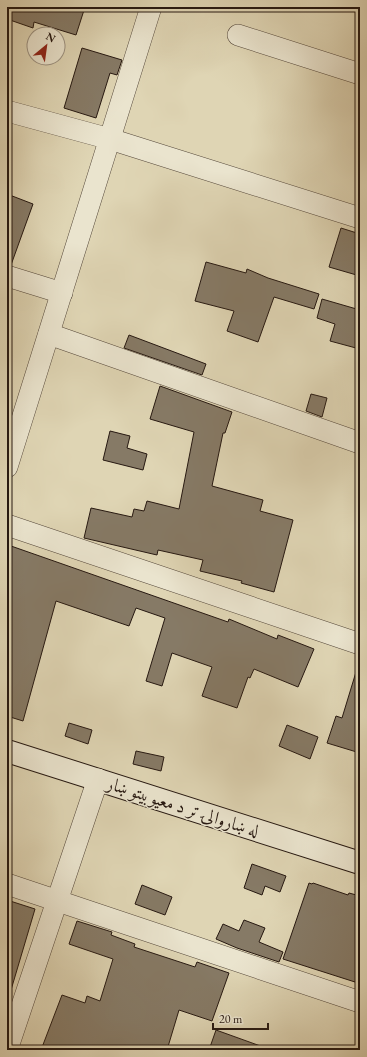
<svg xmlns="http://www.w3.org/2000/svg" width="367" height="1057" font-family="'EB Garamond',Amiri,serif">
  <rect width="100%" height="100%" fill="#dfd5b4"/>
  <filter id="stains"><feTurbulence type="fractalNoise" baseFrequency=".005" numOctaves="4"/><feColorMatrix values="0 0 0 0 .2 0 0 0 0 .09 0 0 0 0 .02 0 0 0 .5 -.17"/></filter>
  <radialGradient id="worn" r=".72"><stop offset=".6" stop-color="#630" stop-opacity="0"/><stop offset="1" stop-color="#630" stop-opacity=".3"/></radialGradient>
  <g fill="#867a66" stroke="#261811">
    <path d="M7 7H85L76 35 34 22 33 28 7 19Z"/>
    <path d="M82 48 122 60 117 75 110 73 96 118 64 108Z"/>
    <path d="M7 194 33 204 11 265 7 264Z"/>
    <path d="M341 228 360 234V276L329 267Z"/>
    <path d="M206 262 246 273 247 269 268 278 319 294 314 309 274 297 258 342 227 331 234 311 195 301Z"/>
    <path d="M322 299 360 310V335L356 348 330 341 335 324 317 318Z"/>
    <path d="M129 335 206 364 202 375 124 348Z"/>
    <path d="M160 386 232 412 225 433H223L212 486 263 500 260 511 293 520 274 592 241 583 242 581 200 571 203 560 158 550 157 555 84 538 91 508 132 517 134 509 144 511 147 501 179 509 194 432 150 419Z"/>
    <path d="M311 394 327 398 322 417 306 411Z"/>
    <path d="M110 431 130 436 127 448 147 454 143 470 103 460Z"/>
    <path d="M11 546 228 622 229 619 277 639 278 635 314 649 298 687 254 669 250 678 248 677 237 708 202 696 212 667 172 653 162 686 146 681 165 618 136 608 129 626 56 601 23 721 7 716V560Z"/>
    <path d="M356 672H360V753L327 743 336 716 342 718Z"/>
    <path d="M69 723 92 730 88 744 65 736Z"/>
    <path d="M287 725 318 737 310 759 279 746Z"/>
    <path d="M136 751 164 757 161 771 133 764Z"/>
    <path d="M252 864 286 876 280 892 265 886 262 895 244 888Z"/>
    <path d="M309 883 312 884 313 883 348 895 349 893 360 896V969L355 982 283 959Z"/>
    <path d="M142 885 172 897 165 915 135 904Z"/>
    <path d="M7 900 35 909 11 990H7Z"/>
    <path d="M244 920 265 928 259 942 283 952 279 962 237 948 216 939 223 924 239 931Z"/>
    <path d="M77 921 112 932 111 935 135 944 134 947 195 967 197 962 229 973 212 1021 179 1010 167 1050H41L62 995 85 1003 87 996 100 1001 113 959 69 944Z"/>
    <path d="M216 1030 266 1048 265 1050H209Z"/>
  </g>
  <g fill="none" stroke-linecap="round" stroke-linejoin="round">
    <defs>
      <g id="street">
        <path d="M238 35 360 74"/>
        <path d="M7 111 110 139 360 218"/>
        <path d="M7 276 62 293"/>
        <path d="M49 334 360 443"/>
        <path d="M7 467 151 7"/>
        <path d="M7 525 360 644"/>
        <path d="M7 884 360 1002"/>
        <path d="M7 1050 98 779"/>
      </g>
      <path id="secondary" d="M7 751 360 863"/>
    </defs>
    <use href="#street" stroke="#54473a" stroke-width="22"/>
    <use href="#secondary" stroke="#261811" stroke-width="24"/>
    <use href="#street" stroke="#eae4ce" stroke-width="21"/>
    <use href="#secondary" stroke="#eae4ce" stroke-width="22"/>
  </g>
  <g text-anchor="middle" stroke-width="3" stroke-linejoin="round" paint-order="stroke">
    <g font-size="18" fill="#261811" stroke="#eae4ce">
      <text transform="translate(183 807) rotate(18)" y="6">له ښاروالۍ تر د معیوبیتو ښار</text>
    </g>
  </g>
  <rect width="367" height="1057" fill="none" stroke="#dfd5b4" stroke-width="24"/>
  <rect x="8" y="8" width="351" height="1041" fill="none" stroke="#261811" stroke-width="2"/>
  <rect x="12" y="12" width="343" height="1033" fill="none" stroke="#261811"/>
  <g transform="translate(46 46) rotate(29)"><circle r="19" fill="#eae4ce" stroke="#9c9282"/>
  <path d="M0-3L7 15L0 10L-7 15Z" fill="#8f2418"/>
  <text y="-6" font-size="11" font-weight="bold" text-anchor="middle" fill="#261811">N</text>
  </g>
  <path d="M213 1023v6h55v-6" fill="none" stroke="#261811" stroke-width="2"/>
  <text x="219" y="1023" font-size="12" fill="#261811" stroke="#eae4ce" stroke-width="3" paint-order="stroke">20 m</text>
  <rect width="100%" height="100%" filter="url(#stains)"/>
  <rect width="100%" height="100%" fill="url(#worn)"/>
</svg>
